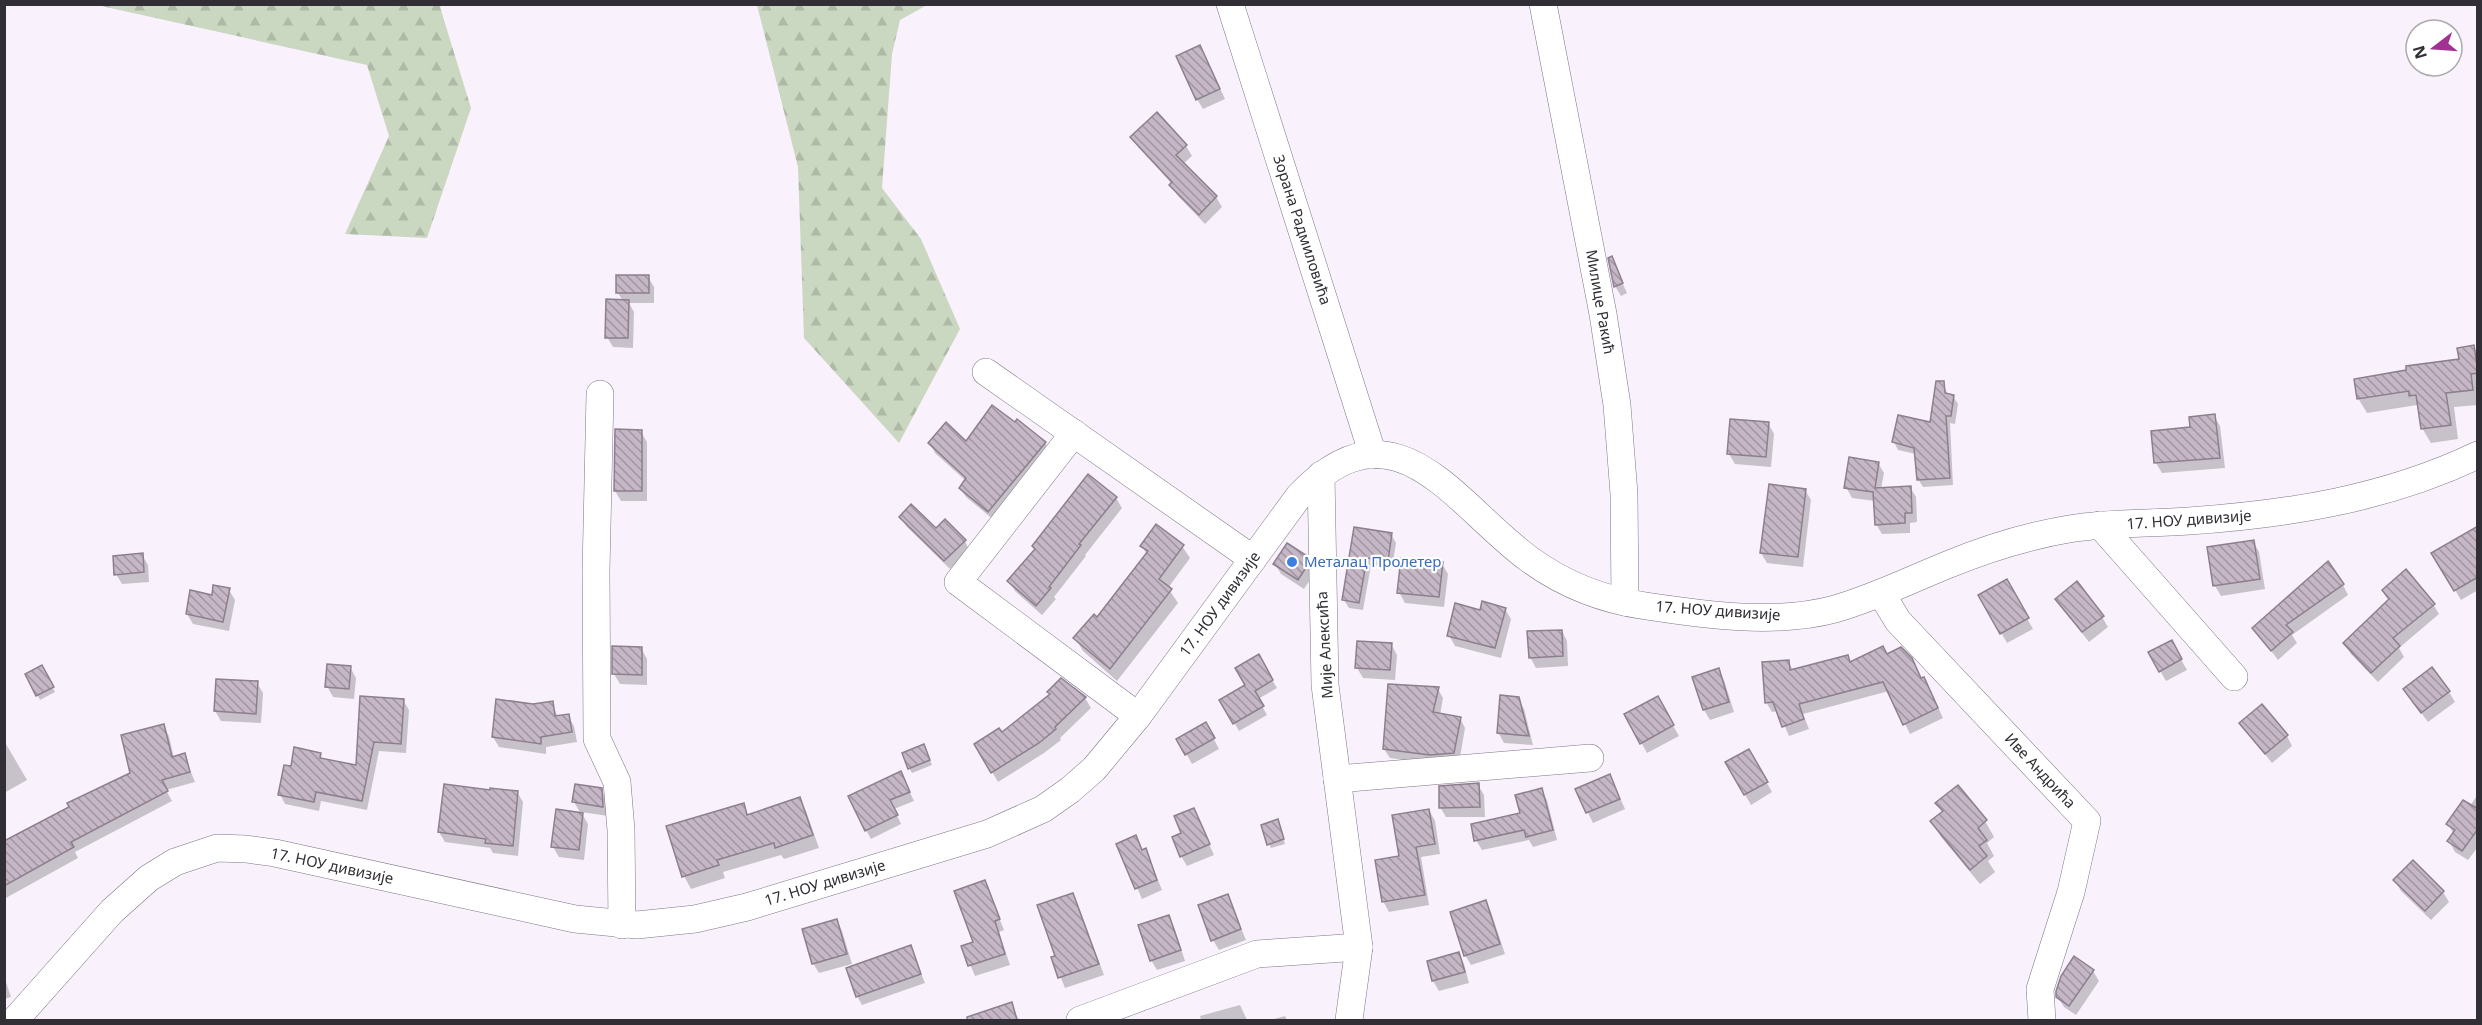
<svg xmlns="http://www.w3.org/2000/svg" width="2482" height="1025" font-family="'Noto Sans',sans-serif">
  <defs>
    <pattern id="forest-firs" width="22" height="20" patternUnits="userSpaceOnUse" patternTransform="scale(1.5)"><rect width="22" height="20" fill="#cad7c1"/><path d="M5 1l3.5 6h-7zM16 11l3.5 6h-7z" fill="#aeb9a6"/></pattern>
    <pattern id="building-back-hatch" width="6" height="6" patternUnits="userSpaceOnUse" patternTransform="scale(1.5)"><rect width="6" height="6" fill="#c6b7c7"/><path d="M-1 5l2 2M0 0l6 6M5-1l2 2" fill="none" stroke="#a195a2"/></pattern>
  </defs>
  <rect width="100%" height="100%" fill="#f9f2fd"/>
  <g fill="url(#forest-firs)">
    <path d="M97 5H443L440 7 471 108 427 238 345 234 389 136 367 65Z"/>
    <path d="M757 5H927L900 20 892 54 882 188 921 239 960 329 899 443 804 338 798 167Z"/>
  </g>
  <g fill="#0003">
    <path d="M1200 47 1225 99 1203 109 1197 99Z"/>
    <path d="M1156 114 1186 146 1192 156 1183 164 1216 197 1222 207 1205 224 1177 195 1172 184 1138 147 1132 137Z"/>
    <path d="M1611 258 1627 293 1621 296 1615 286Z"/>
    <path d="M648 277 654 287V303H629L634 312 633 348 613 347 607 337 623 301 618 293Z"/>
    <path d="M2474 347 2478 354V405L2454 407 2458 439 2431 443 2422 428 2417 405 2367 413 2358 398 2460 360Z"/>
    <path d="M1943 383 1948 395 1953 396 1958 404 1955 424 1950 423 1953 485 1923 487 1918 479 1916 454 1898 450 1894 442 1931 424Z"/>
    <path d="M2214 416 2220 426 2225 468 2162 473 2156 463 2192 429Z"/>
    <path d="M1018 421 1045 443 1051 453 994 520 966 497 960 488 966 481 935 453 930 443H966L1015 424Z"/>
    <path d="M1768 423 1774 434 1771 467 1735 464 1729 454Z"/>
    <path d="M641 432 647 442V501H621L615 491Z"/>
    <path d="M1878 463 1884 473 1881 489 1910 487 1916 497 1917 522 1910 523V533L1882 534 1876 524 1875 501 1852 498 1846 487Z"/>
    <path d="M1805 490 1811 500 1803 567 1767 563 1761 553Z"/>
    <path d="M1116 498 1122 508 1085 555 1086 556 1054 597 1056 599 1042 615 1015 591 1009 581 1035 550 1033 546Z"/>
    <path d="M901 517 965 541 969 550 950 569 906 526Z"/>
    <path d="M2478 527V590L2461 600 2433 553Z"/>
    <path d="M1355 528 1391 534 1396 543 1392 568 1371 565 1363 610 1349 608 1344 600Z"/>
    <path d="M2253 541 2259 552 2265 589 2221 596 2215 586Z"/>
    <path d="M1142 546H1182L1190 558 1168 588 1178 603 1117 681 1083 651 1075 638 1097 619 1147 555Z"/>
    <path d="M142 555 148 565 149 582 122 584 116 574Z"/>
    <path d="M1306 557 1312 568V577L1304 589 1281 574 1275 564Z"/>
    <path d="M1442 564 1448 574 1444 607 1405 603 1399 592Z"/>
    <path d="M2006 581 2033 629 2007 643 1980 595Z"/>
    <path d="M2343 585 2348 595 2292 635 2297 643 2278 660 2254 628Z"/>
    <path d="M229 590 235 600 229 631 193 624 187 614Z"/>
    <path d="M2384 590 2433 604 2439 614 2399 648 2404 657 2378 682 2351 654 2345 644 2390 601Z"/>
    <path d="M1505 609 1511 619 1501 658 1455 646 1449 635 1481 611Z"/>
    <path d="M2063 609 2102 617 2108 627 2089 642Z"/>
    <path d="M1562 631 1567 641 1568 666 1536 668 1530 657Z"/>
    <path d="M2171 642 2187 670 2166 681 2150 653Z"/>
    <path d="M1391 644 1397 655 1395 680 1363 678 1357 668Z"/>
    <path d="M614 648H641L647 659V685L620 684 614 674Z"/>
    <path d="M1258 656 1277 688 1258 699 1267 715 1239 731 1221 700 1247 685Z"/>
    <path d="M1888 656 1921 680 1929 688 1943 718 1910 734 1889 691 1803 714 1809 729 1789 736 1778 711 1772 712 1766 702 1788 662 1794 671 1847 657 1851 663Z"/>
    <path d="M42 667 55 692 40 700 27 675Z"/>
    <path d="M350 667 356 678 354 699 333 697 327 686Z"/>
    <path d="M1718 670 1724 680 1734 712 1710 720 1704 710 1694 678Z"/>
    <path d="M1061 680 1085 698 1091 708 1060 738 1061 740 1044 753 998 782 976 744 1002 735 1051 695Z"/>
    <path d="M257 683 263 693 261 723 221 721 215 711Z"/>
    <path d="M1438 689 1443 698 1440 715 1460 718 1465 728 1459 763 1436 765 1390 758 1384 749Z"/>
    <path d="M2449 692 2455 702 2428 722 2411 699Z"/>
    <path d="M362 698 403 700 409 710 406 753 379 751 367 810 321 801 319 811 285 804 280 794 292 768 320 755 323 760 358 767Z"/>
    <path d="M1518 698 1524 709 1533 745 1504 743 1498 732Z"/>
    <path d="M1657 698 1679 736 1647 753 1626 715Z"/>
    <path d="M498 701 533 705 552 703 558 717 568 716 574 726 577 742 546 747V754L499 747 493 737Z"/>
    <path d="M1206 724 1219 749 1192 764 1178 739Z"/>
    <path d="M2241 724 2287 736 2292 746 2272 763Z"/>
    <path d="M163 726 169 736 174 758 184 755 195 782 166 790 172 801 75 852 78 858 4 899V837L7 841 132 774Z"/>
    <path d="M6 744 27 780 4 793V745Z"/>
    <path d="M926 751 932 765 912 773 909 768Z"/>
    <path d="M1749 751 1772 792 1751 805 1727 763Z"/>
    <path d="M901 773 914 801 894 809 901 824 871 839 866 830Z"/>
    <path d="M1610 776 1625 809 1593 823 1577 790Z"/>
    <path d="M1478 785 1484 795 1485 817H1446L1440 807Z"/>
    <path d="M601 789 607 800 608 816 581 812 588 824 584 860 559 857 553 847 581 814 574 802Z"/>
    <path d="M1541 790 1547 800 1557 840 1533 847 1529 840 1482 850 1476 840 1521 814Z"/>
    <path d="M492 792H517L523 802 518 856 493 853 490 848 445 842 439 832Z"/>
    <path d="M2478 794V847L2468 860 2455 852 2449 841 2454 835 2448 824 2470 806Z"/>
    <path d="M799 799 806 811 819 848 784 859 781 855 723 872 725 878 691 889 684 876 743 805 749 816Z"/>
    <path d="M1937 803 1985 821 1994 837 1987 843 1994 856 1988 861 1995 872 1980 884 1941 837 1932 822 1943 813Z"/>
    <path d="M1194 810 1214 855 1187 866 1181 856 1183 834Z"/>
    <path d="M1429 810 1435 821 1440 854 1421 857 1429 905 1389 912 1383 901 1401 857Z"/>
    <path d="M1280 826 1285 844 1271 848 1269 844Z"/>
    <path d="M1118 844 1142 851 1146 850 1162 890 1142 899Z"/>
    <path d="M984 881 1004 930 999 932 1010 965 975 976 963 947 975 943Z"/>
    <path d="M2395 881 2443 892 2449 902 2431 920 2401 891Z"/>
    <path d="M1073 895 1078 905 1104 975 1065 988 1053 958 1056 957Z"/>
    <path d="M1227 896 1246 940 1219 950 1213 940Z"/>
    <path d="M1486 902 1491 912 1505 954 1471 965 1465 955Z"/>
    <path d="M1168 917 1174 927 1185 961 1157 970 1151 960Z"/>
    <path d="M837 921 842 931 852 964 819 973 813 963Z"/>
    <path d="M910 947 925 983 862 1005 857 996Z"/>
    <path d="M1459 954 1464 964 1469 983 1439 991 1433 981Z"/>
    <path d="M2093 971 2099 981 2076 1015 2064 1007 2058 997Z"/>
    <path d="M4 976 11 997 4 999Z"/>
    <path d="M1011 1004 1019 1020H988L985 1012Z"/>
    <path d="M1240 1005 1247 1020H1201L1200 1016Z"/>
    <path d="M1285 1016 1287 1020H1270Z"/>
  </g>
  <g fill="url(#building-back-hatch)" stroke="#8d7f8e" stroke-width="1.5">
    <path d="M1200 45 1220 89 1196 100 1176 56Z"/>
    <path d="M1157 112 1187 145 1176 155 1217 196 1199 215 1169 185 1172 182 1130 137Z"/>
    <path d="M1612 256 1623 283 1614 287 1608 258Z"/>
    <rect x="616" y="275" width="33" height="18"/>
    <path d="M606 299 629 300 628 338H605Z"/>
    <path d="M2474 345 2478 373 2471 374 2473 390 2446 393 2451 425 2421 429 2416 395 2409 396V391L2357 399 2354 379 2406 370V366L2459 359 2457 348Z"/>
    <path d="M1936 381H1944L1945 393 1954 395 1951 416H1946L1950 478 1917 480 1914 448 1892 442 1898 415 1930 422Z"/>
    <path d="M992 405 1015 422 1017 419 1046 442 988 512 959 488 966 478 928 443 946 422 966 441Z"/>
    <path d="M2215 414 2220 458 2154 463 2151 431 2190 427 2189 417Z"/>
    <path d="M1730 419 1769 422 1766 457 1727 454Z"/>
    <path d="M615 429 642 430V491H614Z"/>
    <path d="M1849 457 1879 462 1875 488 1911 486 1912 513H1905V523L1875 525 1873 492 1844 488Z"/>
    <path d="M1088 474 1117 497 1079 544 1081 545 1049 587 1051 588 1036 606 1007 581 1035 549 1032 546Z"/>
    <path d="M1769 484 1806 489 1798 557 1760 553Z"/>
    <path d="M911 504 936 528 945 519 966 540 944 561 899 517Z"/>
    <path d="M1156 524 1184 545 1159 579 1172 589 1110 669 1073 638 1094 614 1097 617 1148 551 1140 546Z"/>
    <path d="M2478 526V577L2454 591 2431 553Z"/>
    <path d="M1354 527 1392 533 1388 561 1367 558 1359 603 1342 600Z"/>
    <path d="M2254 540 2260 579 2213 586 2207 547Z"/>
    <path d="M1287 543 1307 556V566L1298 580 1273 564Z"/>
    <path d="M143 553 144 572 114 575 113 556Z"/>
    <path d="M1401 558 1443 562 1439 597 1397 593Z"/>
    <path d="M2328 561 2344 584 2286 625 2293 632 2271 651 2252 628Z"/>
    <path d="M2406 569 2435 604 2393 638 2400 646 2371 673 2343 643 2389 599 2382 590Z"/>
    <path d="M2007 579 2029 618 2000 634 1978 595Z"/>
    <path d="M2077 581 2104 616 2082 632 2055 599Z"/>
    <path d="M213 585 230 588 223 622 186 614 190 590 212 595Z"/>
    <path d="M1482 601 1506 608 1495 648 1447 636 1455 603 1480 610Z"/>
    <path d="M1562 630 1563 656 1529 658 1527 631Z"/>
    <path d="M2172 640 2182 659 2159 672 2148 652Z"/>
    <path d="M1357 641 1392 643 1390 670 1355 668Z"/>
    <path d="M612 646 642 647V675L612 674Z"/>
    <path d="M1883 646 1887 654 1901 647 1912 658 1921 678 1924 677 1938 708 1903 725 1883 682 1799 704 1804 719 1782 727 1773 702 1765 703 1762 662 1789 660 1790 670 1848 655 1850 662Z"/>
    <path d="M1259 654 1273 680 1255 691 1264 706 1233 724 1219 700 1245 685 1235 668Z"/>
    <path d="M327 664 351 666 349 689 325 687Z"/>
    <path d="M42 665 54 687 36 696 25 674Z"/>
    <path d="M2432 667 2450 691 2421 713 2403 689Z"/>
    <path d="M1719 668 1729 702 1703 710 1692 677Z"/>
    <path d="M1061 678 1086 697 1055 727 1056 729 1039 743 991 773 974 744 999 728 1002 732 1050 694 1047 692Z"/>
    <path d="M216 679 258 681 256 714 214 711Z"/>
    <path d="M1388 684 1439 687 1433 712 1461 717 1454 753 1430 755 1383 749Z"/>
    <path d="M1500 695 1519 697 1529 736 1497 733Z"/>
    <path d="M360 696 404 699 401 744 374 742 362 801 316 792 314 802 278 795 284 765 291 766 294 747 321 753 320 758 356 765Z"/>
    <path d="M1658 696 1674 725 1640 744 1624 714Z"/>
    <path d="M496 699 533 704 553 701 555 716 569 714 572 732 541 737V744L492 737Z"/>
    <path d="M2262 704 2288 735 2265 754 2239 723Z"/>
    <path d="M1206 722 1215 738 1185 755 1176 739Z"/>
    <path d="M164 724 172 757 185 753 190 772 162 780 168 791 71 842 74 847 4 886V841L69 807 67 803 130 773 121 735Z"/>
    <path d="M924 744 930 760 908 769 902 753Z"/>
    <path d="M1749 749 1768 782 1744 795 1725 762Z"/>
    <path d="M901 771 910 792 890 800 898 815 865 831 848 796Z"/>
    <path d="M1610 774 1620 799 1586 813 1575 789Z"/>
    <path d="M1479 783 1480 807 1439 808V786Z"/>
    <path d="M444 784 490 790V788L518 791 513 846 485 843 486 839 438 832Z"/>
    <path d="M575 784 602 788 603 807 572 802Z"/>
    <path d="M1958 785 1987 820 1978 828 1987 840 1979 846 1987 856 1970 870 1930 821 1943 811 1935 803Z"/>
    <path d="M1542 788 1553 830 1526 837 1524 830 1474 841 1471 824 1520 813 1515 795Z"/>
    <path d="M800 797 813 835 775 848 774 843 717 860 719 865 682 877 666 826 744 803 747 815Z"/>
    <path d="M2463 800 2478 809V829L2462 851 2447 841 2455 830 2446 824Z"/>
    <path d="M1194 808 1210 844 1180 857 1172 837 1181 833 1174 816Z"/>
    <path d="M556 809 583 813 579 850 551 847Z"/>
    <path d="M1429 809 1435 844 1416 847 1425 895 1382 902 1375 860 1399 856 1392 815Z"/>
    <path d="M1278 819 1284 839 1267 845 1261 825Z"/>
    <path d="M1136 835 1142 850 1146 848 1157 880 1135 889 1116 844Z"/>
    <path d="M2413 860 2444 891 2425 911 2393 880Z"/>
    <path d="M985 880 1000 919 995 921 1005 954 968 966 961 946 973 942 954 891Z"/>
    <path d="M1073 893 1099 964 1058 978 1051 957 1055 956 1037 905Z"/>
    <path d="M1228 894 1241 929 1211 941 1198 905Z"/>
    <path d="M1486 900 1500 944 1464 956 1450 912Z"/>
    <path d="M1169 915 1181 950 1150 961 1138 925Z"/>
    <path d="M837 919 847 954 812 964 802 929Z"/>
    <path d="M911 945 921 974 856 997 846 968Z"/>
    <path d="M1459 952 1465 972 1432 981 1427 961Z"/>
    <path d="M2074 956 2094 970 2069 1006 2056 997V991L2061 976Z"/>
    <path d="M1012 1002 1017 1020H967V1017Z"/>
  </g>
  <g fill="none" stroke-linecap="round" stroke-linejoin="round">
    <defs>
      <g id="minor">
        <path d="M1230 4 1373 455"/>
        <path d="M1543 4 1603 314 1617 405 1624 494 1625 602"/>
        <path d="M986 372 1253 559"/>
        <path d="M600 394 596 571 597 739 617 782 621 830 622 925"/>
        <path d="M1074 433 958 582 1138 716"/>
        <path d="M1321 475 1325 685 1359 947 1349 1020"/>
        <path d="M2100 525 2234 677"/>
        <path d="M1881 593 1898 621 2087 821 2071 892 2040 989 2042 1020"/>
        <path d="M1337 779 1590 758"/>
        <path d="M15 1020 112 911 149 878 175 862 217 848 246 849 275 853 575 919 637 925 695 919 747 907 987 834 1043 809 1070 790 1094 769 1138 716 1299 496C1395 394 1455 505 1529 559 1563 584 1604 600 1646 606 1706 615 1776 625 1835 609 1874 598 1910 580 1947 565 1986 549 2027 536 2069 529 2108 522 2149 524 2189 521 2289 514 2386 499 2478 455"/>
        <path d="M1080 1020 1257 954 1359 947"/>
      </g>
    </defs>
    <use href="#minor" stroke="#7e7585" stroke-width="28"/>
    <use href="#minor" stroke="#fff" stroke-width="27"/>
  </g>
  <circle fill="#3f7fe0" stroke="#fff" stroke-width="2" cx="1292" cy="562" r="6"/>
  <g text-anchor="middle" stroke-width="4.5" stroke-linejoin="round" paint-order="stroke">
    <g font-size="15" fill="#322e35" stroke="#fff">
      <text transform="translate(1302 230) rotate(72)" y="5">Зорана Радмиловића</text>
      <text transform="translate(1600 302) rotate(80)" y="5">Милице Ракић</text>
      <text transform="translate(2189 520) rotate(-4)" y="5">17. НОУ дивизије</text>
      <text transform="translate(1220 604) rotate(-54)" y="5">17. НОУ дивизије</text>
      <text transform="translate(1718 611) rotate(4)" y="5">17. НОУ дивизије</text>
      <text transform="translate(1325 645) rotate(-93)" y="5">Мије Алексића</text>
      <text transform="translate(2040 771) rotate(47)" y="5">Иве Андрића</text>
      <text transform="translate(332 866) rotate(12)" y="5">17. НОУ дивизије</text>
      <text transform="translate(825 883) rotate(-17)" y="5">17. НОУ дивизије</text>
    </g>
    <g font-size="15" fill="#366cbe" stroke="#fff" text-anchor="start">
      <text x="1304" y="567">Металац Пролетер</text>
    </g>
  </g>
  <rect width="2482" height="1025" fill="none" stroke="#322e35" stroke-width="12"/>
  <g transform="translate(2434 48) rotate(253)"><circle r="28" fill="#ffffff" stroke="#adabae" stroke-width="1.5"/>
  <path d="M0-4.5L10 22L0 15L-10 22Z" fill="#a03292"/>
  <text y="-9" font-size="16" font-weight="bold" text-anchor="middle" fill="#322e35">N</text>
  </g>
</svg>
